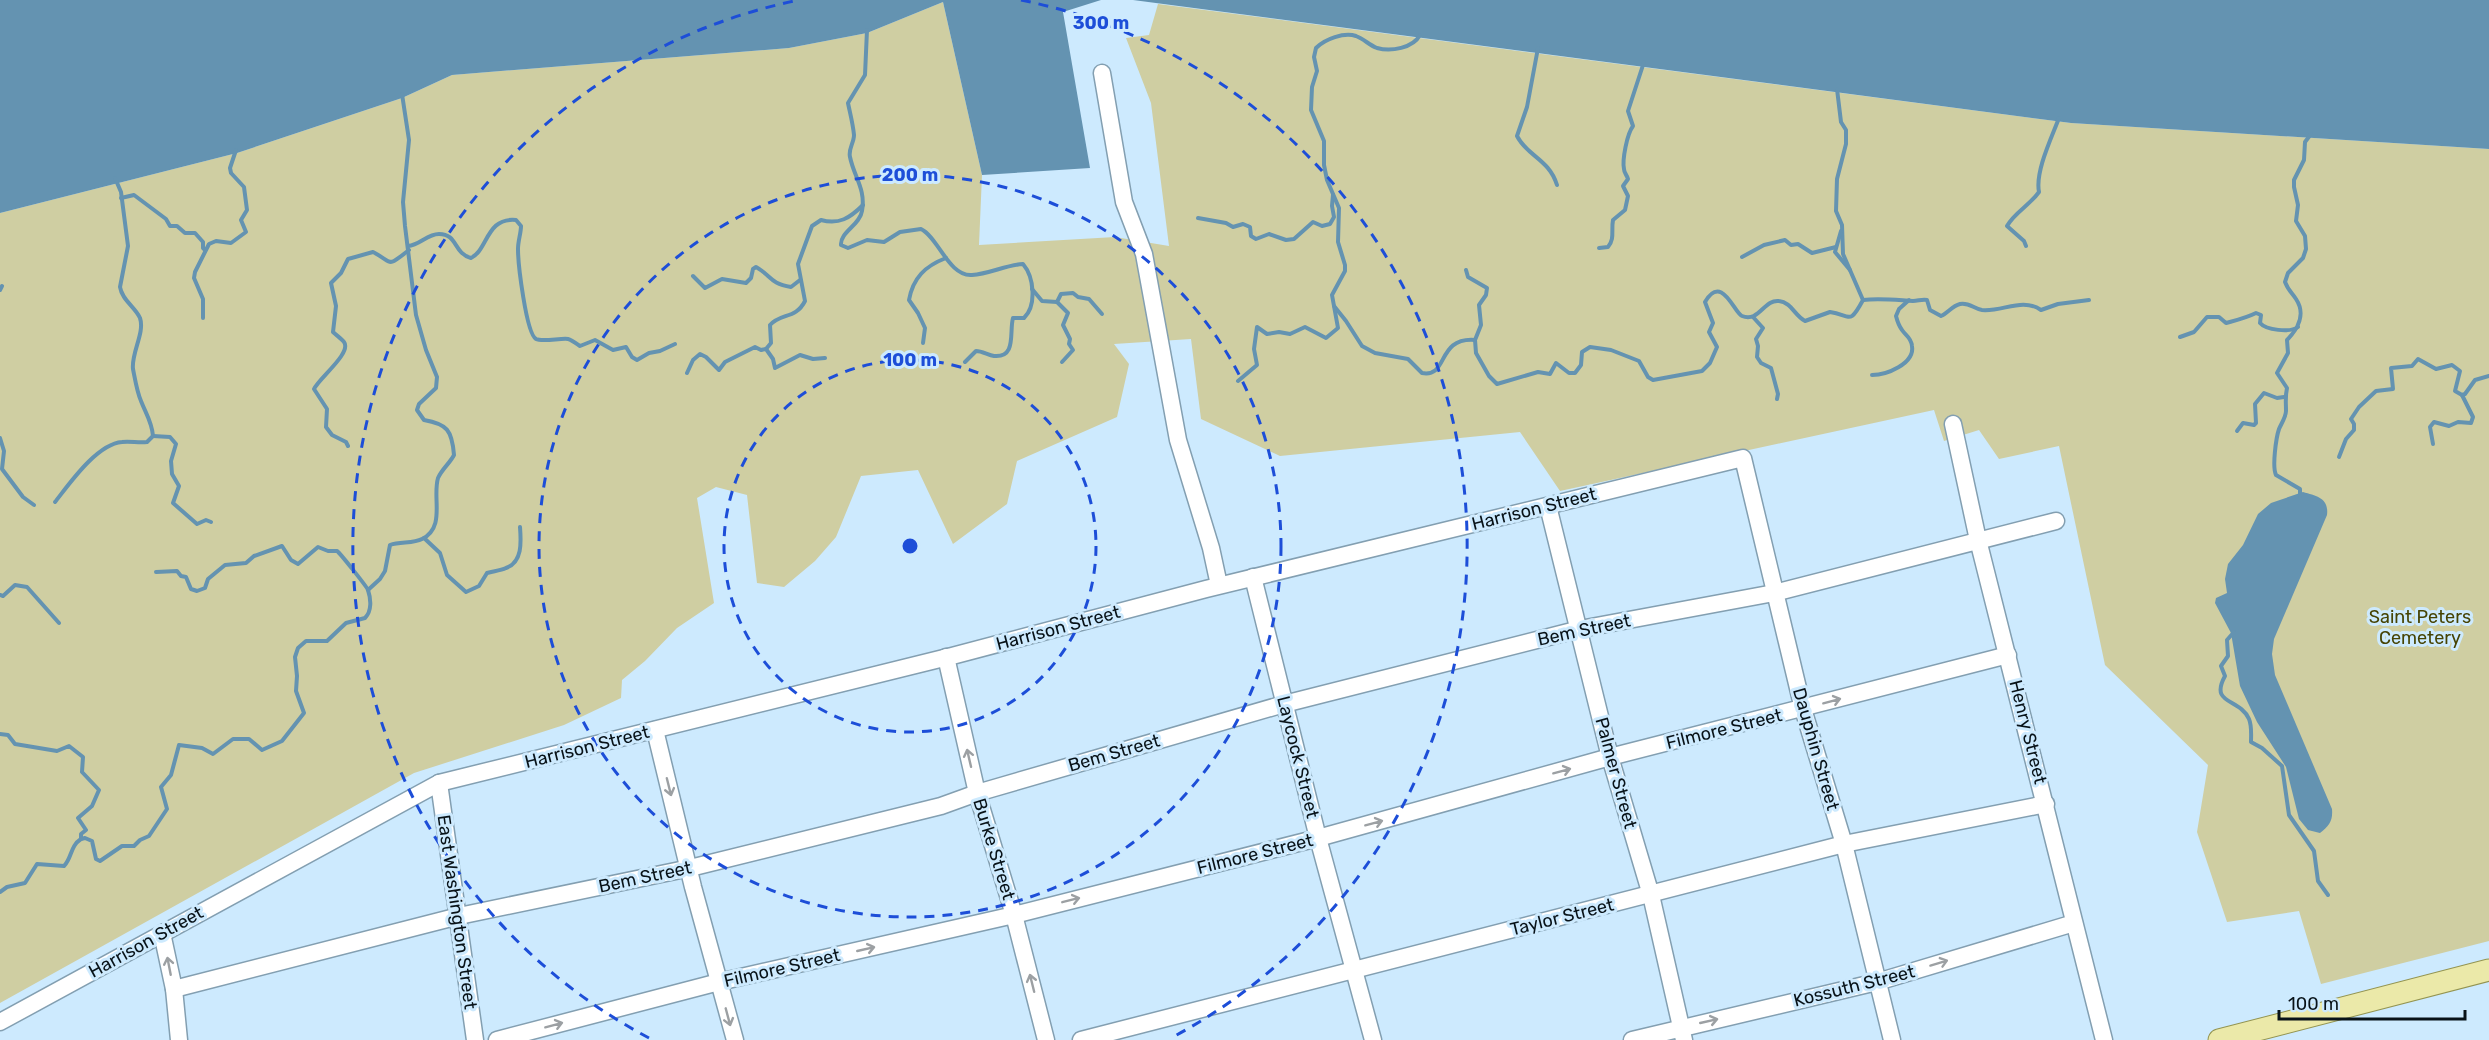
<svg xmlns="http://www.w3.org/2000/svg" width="2489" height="1040" font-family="Rubik,sans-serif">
  <rect width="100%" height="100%" fill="#cdeafe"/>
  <path fill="#cfcea2" d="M943 2 982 175 979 245 1115 237 1169 246 1151 103 1126 38 1149 35 1158 4 2071 123 2489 149V941L2321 984 2299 911 2227 922 2197 832 2208 765 2105 665 2059 446 1999 459 1979 430 1944 441 1934 410 1560 491 1520 432 1280 456 1201 419 1191 339 1114 344 1129 364 1117 417 1017 461 1007 504 953 544 918 470 861 476 836 537 815 561 784 587 757 583 747 495 716 487 697 498 714 603 677 628 645 661 622 680 621 698 564 725 414 773 0 1003V213L237 153 402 98 452 75 789 48 867 33Z"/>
  <g fill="#6493b1">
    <path d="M0 0H1101L1063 12 1090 168 982 175 943 2 867 33 789 48 452 75 402 98 237 153 0 213Z"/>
    <path d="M1133 0H2489V149L2071 123Z"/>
    <path d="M2303 492C2317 496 2329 498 2327 515L2274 639 2272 654 2275 675 2332 809C2333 821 2329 826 2320 833L2308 830 2299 819 2286 767 2257 722 2240 686 2231 633 2215 603 2216 598 2227 593 2225 579 2228 564 2243 545 2258 514 2271 503Z"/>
  </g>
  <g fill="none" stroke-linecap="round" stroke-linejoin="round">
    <g stroke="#6493b1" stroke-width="4">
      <path d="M867 30 865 75 848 103C850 113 853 124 854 135 854 143 848 149 850 157 854 177 866 189 862 211 860 225 840 232 841 245L848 248 867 240 884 242 900 232 921 229C938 237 949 277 972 275 989 274 1006 265 1023 264 1034 277 1037 305 1024 318H1013C1009 332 1017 358 994 356 988 355 982 351 976 351L965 362"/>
      <path d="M1538 48 1527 107 1517 136C1527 156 1549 159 1557 185"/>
      <path d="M1837 89 1841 122 1846 130V144L1837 179 1836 211 1842 225 1843 254 1863 300"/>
      <path d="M115 178 121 192 128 246 120 287C122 300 135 307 140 318 145 333 131 353 133 369 135 379 137 392 141 401 146 414 152 422 153 436"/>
      <path d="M121 198 134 195 166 219 170 226H177L185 233H195L203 242V248L205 250"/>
      <path d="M1198 218 1226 223 1233 227 1243 224 1250 227 1251 236 1256 239 1269 234 1286 240 1294 239 1313 222 1322 226 1330 224 1334 217 1332 206 1333 195"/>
      <path d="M1841 231 1835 252 1850 270"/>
      <path d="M408 246C420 245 427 234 439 234 458 234 453 253 471 258 488 250 486 217 516 220L521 226C521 233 518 241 518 249 518 263 526 333 536 339 542 342 561 338 568 339 572 340 577 344 580 346L595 340 613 350 626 347 632 357 637 360 649 353 660 351 675 344"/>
      <path d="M2026 246 2024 241 2007 226C2015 212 2029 206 2039 192 2035 172 2051 139 2059 118"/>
      <path d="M1599 248 1608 247C1615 239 1611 230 1613 220L1625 210 1628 196 1623 186 1628 179C1627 175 1624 173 1624 169 1622 160 1627 134 1633 126L1628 111 1644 62"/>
      <path d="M1742 257 1764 245 1785 240 1791 245 1798 244 1812 253 1836 247"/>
      <path d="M1466 270 1468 277 1487 288 1486 295 1479 305 1481 325 1475 340 1476 353 1489 376 1497 384 1538 372 1550 374 1556 363 1569 373H1575L1581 365 1582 352 1590 347 1611 350 1639 361 1648 377 1653 380 1702 371 1710 363 1717 347 1709 332 1713 323 1705 302C1722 273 1734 313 1742 316 1759 323 1764 299 1779 301 1791 302 1795 316 1805 321L1830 312C1851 315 1849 326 1863 300"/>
      <path d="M693 276 705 288 722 279 746 283 751 278 753 269 756 267C772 276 769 283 791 287L800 280"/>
      <path d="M1032 289 1042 301 1057 302 1068 313 1063 325 1070 339 1069 344 1073 350 1062 362"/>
      <path d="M0 290 2 286"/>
      <path d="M1863 300C1880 298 1896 300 1913 301 1918 301 1922 299 1927 300L1930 310 1941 316C1948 313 1952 306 1960 304 1969 302 1974 309 1982 310 2003 312 2022 297 2041 310L2058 304 2089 300"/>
      <path d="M1057 302 1061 294 1073 293 1078 297 1089 299 1102 314"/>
      <path d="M1334 306 1346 321 1362 346 1375 353 1408 359 1422 373C1449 378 1436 337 1475 340"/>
      <path d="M1753 317 1763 328 1756 339 1758 346 1757 357 1761 363 1771 368 1778 394 1777 399"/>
      <path d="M203 318V299L194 278 195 272 209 244 216 241 231 243 246 232 241 220 247 210 244 187 231 173 230 168 236 150"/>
      <path d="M2180 337 2194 332 2207 317H2219L2226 323C2237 320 2246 318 2256 313L2261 315 2260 323C2266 330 2290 333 2298 327"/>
      <path d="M923 343 925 328 918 313 909 300C913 278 925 266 946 258"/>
      <path d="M766 349 771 343 770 325C781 313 796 319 805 301L798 264 812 226 821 220C839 225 850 218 863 205"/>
      <path d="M687 373 693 360 700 354 706 357 719 370 725 362 755 347 761 350 766 349 773 359 775 368 800 355 813 359 825 358"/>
      <path d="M1872 375C1886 375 1915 364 1912 346 1911 337 1906 336 1902 330 1899 326 1897 320 1896 316L1899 309 1909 300"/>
      <path d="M1238 381 1257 365 1254 349 1257 327 1267 334 1279 332 1290 334 1305 327 1326 338 1338 328 1332 295 1345 271V265L1338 242 1339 208 1327 180 1324 165V141L1311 110 1312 87 1317 71 1314 57 1316 48C1325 39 1344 32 1356 36 1364 39 1369 45 1377 48 1391 52 1413 48 1420 35"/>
      <path d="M2462 395 2465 394 2475 380 2489 376"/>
      <path d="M2237 431 2243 423 2254 425 2256 423 2255 404 2264 393 2277 398 2284 397"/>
      <path d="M153 436 170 437 176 444 171 461 172 474 179 486 173 503 197 524 206 520 211 522"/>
      <path d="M0 438 4 451 2 469 23 497 34 505"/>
      <path d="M348 446 346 442 332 435 326 427 327 409 314 389C319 378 352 353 344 342 342 339 336 335 333 332L336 306 331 283 341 273 348 259 373 252C394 263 386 268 409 250"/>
      <path d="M2339 457 2346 439 2354 430V424L2351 419 2359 407 2376 391 2393 389 2391 368 2412 366 2418 359 2436 369 2452 365 2460 371 2455 391 2462 395 2473 417 2471 423 2458 422 2449 426 2434 422 2430 427 2433 444"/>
      <path d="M2300 496V489L2276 475C2272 467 2276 438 2279 429 2281 424 2286 417 2286 411 2286 402 2285 397 2287 388L2277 373 2288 353 2287 340C2298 329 2306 314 2296 299 2292 293 2288 290 2285 282L2288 273 2303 258 2306 249 2305 236 2296 221 2298 205 2294 187V180L2304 160 2305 142 2311 134"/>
      <path d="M55 502C70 483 97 444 122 442 130 441 139 443 147 442L153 436"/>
      <path d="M424 538 440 553 447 575 466 592 479 586 487 573C493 571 500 571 506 568 523 562 521 541 520 527"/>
      <path d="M368 590 380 579 385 571 390 545C400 541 413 544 422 539 446 527 432 498 438 478 442 469 450 463 454 455 452 430 447 424 424 420L417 410 419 404 436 388 437 377 426 350 416 315 405 226 403 202 409 140 402 94"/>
      <path d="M0 595 3 596 15 585 27 587 59 623"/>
      <path d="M2234 632 2227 640 2228 656 2221 666 2225 676C2209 705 2240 698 2249 719 2252 726 2251 735 2251 742L2262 748 2282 766 2289 815 2314 851 2318 881 2328 895"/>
      <path d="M0 734 8 735 15 744 57 751 69 746 83 757 82 772 99 790 92 806 78 818 86 830 81 834V839C70 846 72 858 64 866L37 864 25 883 7 887 0 892"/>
      <path d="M81 839 85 838 92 841 96 859 100 861 122 846H134L140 840 149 836 167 809 161 787 171 775 179 745 202 748 213 754 233 739H249L262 750 282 741 304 713 296 691 297 676 295 657 298 648 306 641H327L346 623 365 618C372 611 371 599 368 590 367 587 340 553 337 551H328L318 547 298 564 291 560 282 546 254 556 246 563 225 565 208 579 205 588 197 591 191 589 186 577 181 576 177 571 156 572"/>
    </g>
    <defs>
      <g id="minor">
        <path d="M1102 73 1124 202 1144 254 1178 440 1211 548 1219 585"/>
        <path d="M1953 424 1978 540 2104 1040"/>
        <path d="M1548 506 1610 757 1651 895 1684 1040"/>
        <path d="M1253 577 1318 838 1373 1040"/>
        <path d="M946 657 977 793 1014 915 1046 1040"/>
        <path d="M655 730 693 887 735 1040"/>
        <path d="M439 783 475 1040"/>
        <path d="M162 933 174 989 179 1040"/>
        <path d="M174 989 459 916 690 868 941 806 977 793 1284 704 1580 629 1774 593 2056 521"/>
        <path d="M0 1022 439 783 952 656 1206 589 1743 458 1803 709 1844 844 1892 1040"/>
        <path d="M497 1040 719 982 1014 915 1318 838 1610 757 2008 655"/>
        <path d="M1081 1040 1844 844 2046 804"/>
        <path d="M1632 1040 1877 982 2074 923"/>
      </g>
      <path id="major" d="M2219 1040 2489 970"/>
    </defs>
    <use href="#minor" stroke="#839fb1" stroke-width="19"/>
    <use href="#major" stroke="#939451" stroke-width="23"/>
    <use href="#minor" stroke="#fff" stroke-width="16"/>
    <use href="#major" stroke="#ebe9a9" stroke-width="21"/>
  </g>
  <defs><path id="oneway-shaft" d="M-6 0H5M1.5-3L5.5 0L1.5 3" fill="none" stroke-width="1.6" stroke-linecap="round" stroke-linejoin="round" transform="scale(1.5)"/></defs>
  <g stroke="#9ca0a3">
    <use href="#oneway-shaft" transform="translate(1832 701) rotate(-15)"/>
    <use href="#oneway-shaft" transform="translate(969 758) rotate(-103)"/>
    <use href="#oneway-shaft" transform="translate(1562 771) rotate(-15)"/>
    <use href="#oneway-shaft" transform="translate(669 787) rotate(76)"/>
    <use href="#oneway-shaft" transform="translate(1374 823) rotate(-15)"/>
    <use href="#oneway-shaft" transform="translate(1071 900) rotate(-14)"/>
    <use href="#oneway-shaft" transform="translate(866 949) rotate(-13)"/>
    <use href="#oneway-shaft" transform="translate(1939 963) rotate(-17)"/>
    <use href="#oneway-shaft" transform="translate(169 966) rotate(-101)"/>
    <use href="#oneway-shaft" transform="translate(1032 983) rotate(-104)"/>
    <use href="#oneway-shaft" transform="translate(728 1017) rotate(75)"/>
    <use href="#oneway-shaft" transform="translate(1709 1021) rotate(-13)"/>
    <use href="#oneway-shaft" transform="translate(554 1025) rotate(-15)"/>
  </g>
  <g fill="none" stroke="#1d4ed8" stroke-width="3" stroke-dasharray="10 8">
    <circle cx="910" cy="546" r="186"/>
    <circle cx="910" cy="546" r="371"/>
    <path d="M649 1038A557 557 0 0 1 799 0M1021 0A557 557 0 0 1 1171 1038"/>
  </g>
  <g text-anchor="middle" stroke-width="6" stroke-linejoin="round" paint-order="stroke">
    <g font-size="18" fill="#081218" stroke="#cdeafe">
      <text transform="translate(1534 509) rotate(-14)" y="6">Harrison Street</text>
      <text transform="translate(1058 628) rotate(-15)" y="6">Harrison Street</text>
      <text transform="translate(1584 630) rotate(-12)" y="6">Bem Street</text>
      <text transform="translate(1724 729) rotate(-14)" y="6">Filmore Street</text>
      <text transform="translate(2028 732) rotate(76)" y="6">Henry Street</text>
      <text transform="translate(587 747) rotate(-14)" y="6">Harrison Street</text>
      <text transform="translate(1816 749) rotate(74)" y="6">Dauphin Street</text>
      <text transform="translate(1114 753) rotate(-16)" y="6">Bem Street</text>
      <text transform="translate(1298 757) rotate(76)" y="6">Laycock Street</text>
      <text transform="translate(1616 773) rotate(75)" y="6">Palmer Street</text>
      <text transform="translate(994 849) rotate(73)" y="6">Burke Street</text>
      <text transform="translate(1255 854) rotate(-14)" y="6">Filmore Street</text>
      <text transform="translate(645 877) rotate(-12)" y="6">Bem Street</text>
      <text transform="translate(457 912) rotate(82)" y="6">East Washington Street</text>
      <text transform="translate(1562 917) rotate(-14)" y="6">Taylor Street</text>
      <text transform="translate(146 942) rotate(-29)" y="6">Harrison Street</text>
      <text transform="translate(782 968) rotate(-13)" y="6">Filmore Street</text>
      <text transform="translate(1854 986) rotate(-14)" y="6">Kossuth Street</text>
    </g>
    <g font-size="18" fill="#464303" stroke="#cdeafe">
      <text x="2420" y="623">Saint Peters<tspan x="2420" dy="21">Cemetery</tspan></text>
    </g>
  </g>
  <circle cx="910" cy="546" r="9" fill="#1d4ed8" stroke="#cdeafe" stroke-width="3"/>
  <g font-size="18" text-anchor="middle" font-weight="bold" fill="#1d4ed8" stroke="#cdeafe" stroke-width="6" stroke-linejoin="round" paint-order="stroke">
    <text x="1101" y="29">300 m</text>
    <text x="910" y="181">200 m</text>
    <text x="910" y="366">100 m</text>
  </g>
  <path d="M2279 1010v9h186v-9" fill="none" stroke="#081218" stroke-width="3"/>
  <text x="2288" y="1010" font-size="18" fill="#081218" stroke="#cdeafe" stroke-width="4.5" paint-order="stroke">100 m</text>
</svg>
